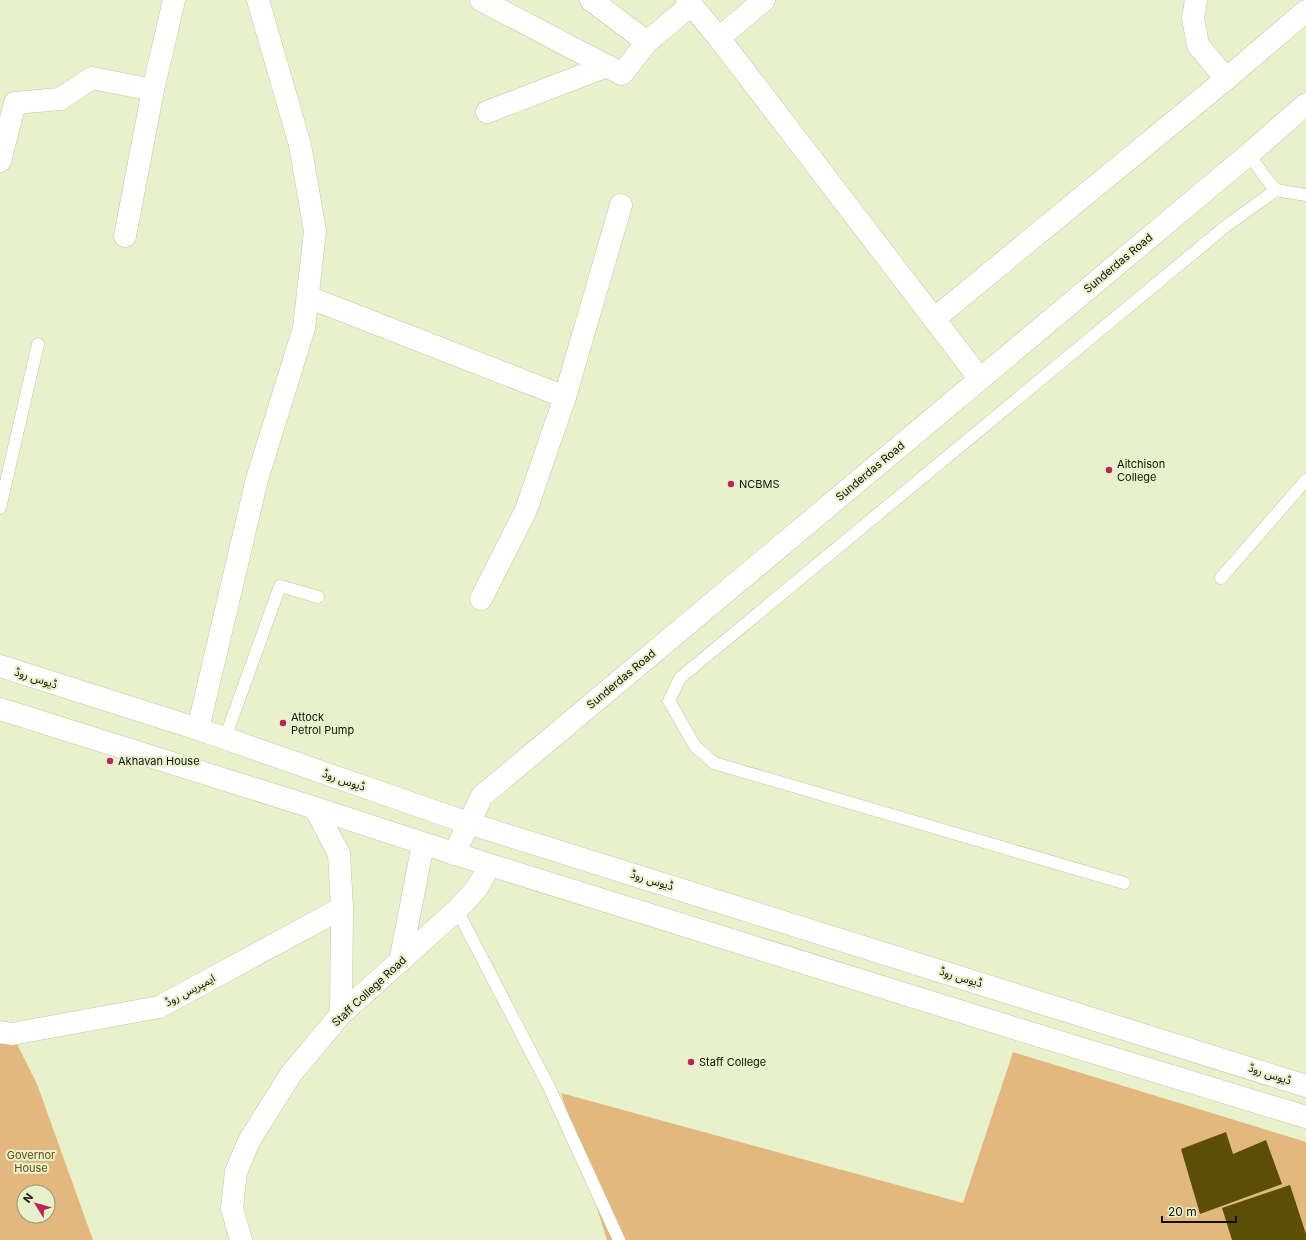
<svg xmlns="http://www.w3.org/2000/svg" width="1306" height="1240" font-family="Inter,'Noto Sans Arabic',sans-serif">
  <rect width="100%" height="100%" fill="#e8f1cc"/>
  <g fill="#e3b87f" fill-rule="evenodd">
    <path d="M0 1032 12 1034 37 1084 93 1240H0ZM24 1192H48V1216H24Z"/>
    <path d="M1013 1052 1306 1142V1240H607L561 1093 963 1203Z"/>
  </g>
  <g fill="#5c4d07">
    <path d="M1226 1132 1233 1154 1266 1140 1282 1184 1200 1214 1181 1149Z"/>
    <path d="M1290 1185 1306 1234V1240H1232L1222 1208Z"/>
  </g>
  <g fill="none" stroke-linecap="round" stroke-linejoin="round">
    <defs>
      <g id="service">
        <path d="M1249 154 1265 177 1276 190 1306 195"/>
        <path d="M0 508 38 344"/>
        <path d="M1221 578 1306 480"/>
        <path d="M225 738 280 586 318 597"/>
        <path d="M1124 883 714 763 695 746 669 701 680 678 1226 226 1276 190"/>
        <path d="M457 910 549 1087 619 1240"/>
      </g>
      <g id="minor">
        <path d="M481 0 622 74 647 42 691 5"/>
        <path d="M591 0 647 42"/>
        <path d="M687 0 719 38 980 379"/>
        <path d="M1196 0 1193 18 1198 45 1226 79"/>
        <path d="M719 38 764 0"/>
        <path d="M487 112 607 66"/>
        <path d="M0 161 15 103 60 99 92 78 153 90"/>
        <path d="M125 236 153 90 174 0"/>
        <path d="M308 297 565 397"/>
        <path d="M934 319 1226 79 1306 11"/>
        <path d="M481 599 526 510 565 397 621 205"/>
        <path d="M198 729 257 479 304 328 315 231 300 145 258 0"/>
        <path d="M315 808 339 854 342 908 341 1014"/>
        <path d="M400 962 423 844"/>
        <path d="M0 1032 12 1034 159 1007 342 908"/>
        <path d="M241 1240 232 1208 236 1172 249 1141 291 1074 341 1014 457 910 477 888 490 865"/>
      </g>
      <g id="secondary">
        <path d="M0 666 198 729 468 823 1306 1086"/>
        <path d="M0 709 315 808 490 865 1017 1029 1306 1117"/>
        <path d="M454 854 482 796 1249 154 1306 104"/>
      </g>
    </defs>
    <use href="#service" stroke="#bfc8a4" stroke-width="13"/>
    <use href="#minor" stroke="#bfc8a4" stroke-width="23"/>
    <use href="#secondary" stroke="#bfc8a4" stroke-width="23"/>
    <use href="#service" stroke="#fff" stroke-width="12"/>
    <use href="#minor" stroke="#fff" stroke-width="22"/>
    <use href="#secondary" stroke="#fff" stroke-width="22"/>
  </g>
  <g fill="#b62757" stroke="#e8f1cc" stroke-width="1.5">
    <circle cx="1109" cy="470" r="4"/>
    <circle cx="731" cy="484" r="4"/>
    <circle cx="283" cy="723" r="4"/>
    <circle cx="110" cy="761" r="4"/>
    <circle cx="691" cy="1062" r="4"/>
  </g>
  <g text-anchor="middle" stroke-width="4" stroke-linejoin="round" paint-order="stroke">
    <g font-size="11" fill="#0f1206" stroke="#e8f1cc">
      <text transform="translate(1118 263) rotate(-40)" y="4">Sunderdas Road</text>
      <text transform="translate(870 471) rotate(-40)" y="4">Sunderdas Road</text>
      <text transform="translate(36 678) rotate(18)" y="4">ڈیوس روڈ</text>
      <text transform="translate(621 679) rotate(-40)" y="4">Sunderdas Road</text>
      <text transform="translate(344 780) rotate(19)" y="4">ڈیوس روڈ</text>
      <text transform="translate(652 880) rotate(17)" y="4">ڈیوس روڈ</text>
      <text transform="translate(961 977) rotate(17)" y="4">ڈیوس روڈ</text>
      <text transform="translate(190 990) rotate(-28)" y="4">ایمپریس روڈ</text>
      <text transform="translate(369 991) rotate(-43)" y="4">Staff College Road</text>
      <text transform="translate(1270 1074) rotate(18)" y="4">ڈیوس روڈ</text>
    </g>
    <g font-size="11" fill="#0f1206" stroke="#e8f1cc" text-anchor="start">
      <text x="1117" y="468">Aitchison<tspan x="1117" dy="13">College</tspan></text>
      <text x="739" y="488">NCBMS</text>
      <text x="291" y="721">Attock<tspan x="291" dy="13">Petrol Pump</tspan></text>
      <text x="118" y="765">Akhavan House</text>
      <text x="699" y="1066">Staff College</text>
    </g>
    <g font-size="11" fill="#694712" stroke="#e8f1cc">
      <text x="31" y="1159">Governor<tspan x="31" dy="13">House</tspan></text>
    </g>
  </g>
  <g transform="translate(36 1204) rotate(307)"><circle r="19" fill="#e8f1cc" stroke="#91987d"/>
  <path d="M0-3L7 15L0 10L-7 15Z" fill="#b62757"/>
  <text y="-6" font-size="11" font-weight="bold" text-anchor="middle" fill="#0f1206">N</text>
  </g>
  <path d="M1162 1216v6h74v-6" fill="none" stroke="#0f1206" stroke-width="2"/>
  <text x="1168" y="1216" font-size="12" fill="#0f1206" stroke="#e8f1cc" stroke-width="3" paint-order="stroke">20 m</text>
</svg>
